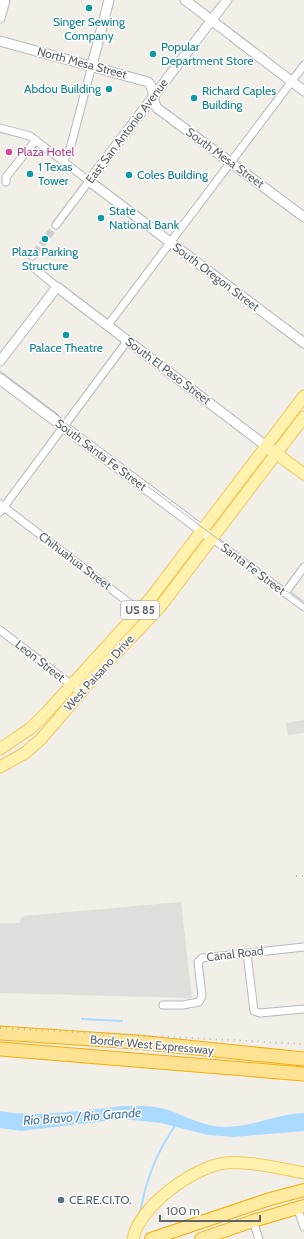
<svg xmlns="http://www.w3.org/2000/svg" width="304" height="1239" font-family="Cabin,sans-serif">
  <rect width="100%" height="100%" fill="#f1efe8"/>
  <g fill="#e0deda">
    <path d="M304 720V733L288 735 286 723Z"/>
    <path d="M181 902 192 998 0 993V923H19L23 916Z"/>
  </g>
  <path fill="#aadaff" d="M122 1106C136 1106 151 1105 165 1109 181 1114 196 1123 214 1126 244 1131 274 1114 304 1113V1131L234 1137 208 1135 161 1123 122 1119 21 1131 0 1128V1111C32 1118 89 1110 122 1106Z"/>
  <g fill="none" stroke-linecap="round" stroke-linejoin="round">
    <g stroke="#aadaff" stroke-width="2">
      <path d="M82 1019 122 1021"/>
      <path d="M140 1214C145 1182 156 1153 175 1126"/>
    </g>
    <path stroke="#ccccc8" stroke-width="7" stroke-dasharray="7 3.5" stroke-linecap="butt" d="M35 253 56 225"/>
    <defs>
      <g id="minor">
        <path d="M0 128 30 136 89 181 56 225"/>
        <path d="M63 161 70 149 92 65"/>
        <path d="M6 182V177L36 140"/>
        <path d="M32 256 35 253"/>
        <path d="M33 267 57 287"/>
        <path d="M108 325 304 65"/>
        <path d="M0 504 149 618"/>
        <path d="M0 512 128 340"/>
        <path d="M213 539 304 607"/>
        <path d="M285 593 304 567"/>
        <path d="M0 630 81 692"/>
        <path d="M247 953 254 1011 260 1013 304 1009"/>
        <path d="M163 1005H183L199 1002 202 996 198 962 202 958 304 947"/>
        <path d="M297 1207 304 1227"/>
        <path d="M253 1221 259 1239"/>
      </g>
      <g id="tertiary">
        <path d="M185 0 304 91"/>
        <path d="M227 0 89 181 304 343"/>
        <path d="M0 18 5 0"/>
        <path d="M0 41 148 82C156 89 151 99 157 108L304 217"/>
        <path d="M92 65 109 0"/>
        <path d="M0 361 57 287 266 446"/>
      </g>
      <path id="secondary" d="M0 379 208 535"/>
      <g id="primary">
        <path d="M270 449 304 474"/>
        <path d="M0 749 31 728 47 712 150 599 304 396"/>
        <path d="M0 767 25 753 41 739 101 669 160 607 304 417"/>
        <path d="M133 1239C139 1206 194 1167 225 1163 246 1160 282 1169 304 1173"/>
      </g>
      <g id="trunk">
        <path d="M151 1239 270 1199 304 1190"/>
        <path d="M201 1239 253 1221 304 1206"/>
      </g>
      <g id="motorway">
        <path d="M0 1033 137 1042 304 1059"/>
        <path d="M0 1049 304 1074"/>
      </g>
    </defs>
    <use href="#minor" stroke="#b5b8bc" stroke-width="9"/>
    <use href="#tertiary" stroke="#b5b8bc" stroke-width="11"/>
    <use href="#secondary" stroke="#b6babf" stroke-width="12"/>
    <use href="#primary" stroke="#f2c960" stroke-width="13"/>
    <use href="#trunk" stroke="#f9ab00" stroke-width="14"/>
    <use href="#motorway" stroke="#f9ab00" stroke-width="15"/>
    <use href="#minor" stroke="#fff" stroke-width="7"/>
    <use href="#tertiary" stroke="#fff" stroke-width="9"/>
    <use href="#secondary" stroke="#fff" stroke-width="10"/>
    <use href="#primary" stroke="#fff2af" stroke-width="11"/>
    <use href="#trunk" stroke="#feeaa1" stroke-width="12"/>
    <use href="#motorway" stroke="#fde293" stroke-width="13"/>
    <path stroke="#b6b7b8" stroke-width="1" d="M0 371 56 413 73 430 304 604"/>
    <g stroke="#b6b7b8" stroke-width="2" stroke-dasharray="1 5" stroke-linecap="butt">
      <path d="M296 876H304"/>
      <path d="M0 1028 304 1044"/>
    </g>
  </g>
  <g fill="#0f9aa8" stroke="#fff" stroke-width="1.5">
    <circle cx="89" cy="8" r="4"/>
    <circle cx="153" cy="54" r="4"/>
    <circle cx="109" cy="89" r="4"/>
    <circle cx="194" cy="98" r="4"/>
    <circle cx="30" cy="174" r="4"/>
    <circle cx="129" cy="175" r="4"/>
    <circle cx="101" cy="218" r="4"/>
    <circle cx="45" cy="239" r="4"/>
    <circle cx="66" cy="335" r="4"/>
  </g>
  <circle fill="#d1479c" stroke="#fff" stroke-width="1.5" cx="9" cy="152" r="4"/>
  <circle fill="#5c6f8a" stroke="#fff" stroke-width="1.5" cx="61" cy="1200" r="4"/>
  <g text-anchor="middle" stroke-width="3" stroke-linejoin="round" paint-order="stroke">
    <rect fill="#fff" stroke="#8f9295" stroke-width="1" x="121" y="601" width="38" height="18" rx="3"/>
    <g font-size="11" font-weight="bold" fill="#5f6368">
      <text x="140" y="614">US 85</text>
    </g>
    <g font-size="12" fill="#0d838f" stroke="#fff" text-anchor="start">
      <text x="89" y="26" text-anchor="middle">Singer Sewing<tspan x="89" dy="14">Company</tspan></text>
      <text x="161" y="51">Popular<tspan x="161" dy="14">Department Store</tspan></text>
      <text x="101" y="93" text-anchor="end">Abdou Building</text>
      <text x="202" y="95">Richard Caples<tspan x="202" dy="14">Building</tspan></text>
      <text x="38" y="171">1 Texas<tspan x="38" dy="14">Tower</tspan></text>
      <text x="137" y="179">Coles Building</text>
      <text x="109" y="215">State<tspan x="109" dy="14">National Bank</tspan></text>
      <text x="45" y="256" text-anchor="middle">Plaza Parking<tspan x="45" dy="14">Structure</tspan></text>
      <text x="66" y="352" text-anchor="middle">Palace Theatre</text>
    </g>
    <g font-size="12" fill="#5f6368" stroke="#fff">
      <text transform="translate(82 63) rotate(15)" y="4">North Mesa Street</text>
      <text transform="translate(127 131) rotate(-53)" y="4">East San Antonio Avenue</text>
      <text transform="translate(225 158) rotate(36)" y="4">South Mesa Street</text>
      <text transform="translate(216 277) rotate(37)" y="4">South Oregon Street</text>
      <text transform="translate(168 371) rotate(37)" y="4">South El Paso Street</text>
      <text transform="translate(101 455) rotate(37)" y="4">South Santa Fe Street</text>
      <text transform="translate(75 561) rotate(37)" y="4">Chihuahua Street</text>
      <text transform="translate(253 569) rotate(37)" y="4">Santa Fe Street</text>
      <text transform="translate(40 661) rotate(38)" y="4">Leon Street</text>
      <text transform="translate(99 673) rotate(-48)" y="4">West Paisano Drive</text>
      <text transform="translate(235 954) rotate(-7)" y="4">Canal Road</text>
      <text transform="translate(152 1045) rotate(5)" y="4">Border West Expressway</text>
    </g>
    <g font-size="12" fill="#b23c85" stroke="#fff" text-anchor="start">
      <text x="17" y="156">Plaza Hotel</text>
    </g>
    <g font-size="12" fill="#4e5e75" stroke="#fff" text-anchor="start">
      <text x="69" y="1204">CE.RE.CI.TO.</text>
    </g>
    <g font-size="13" font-style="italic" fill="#4174aa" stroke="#fff">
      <text transform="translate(82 1116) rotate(-4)" y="5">Río Bravo / Rio Grande</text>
    </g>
  </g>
  <path d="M160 1215v6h100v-6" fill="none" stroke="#5f6368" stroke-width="2"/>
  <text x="166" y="1215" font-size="12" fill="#5f6368" stroke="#ffffff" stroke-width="3" paint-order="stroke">100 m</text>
</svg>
